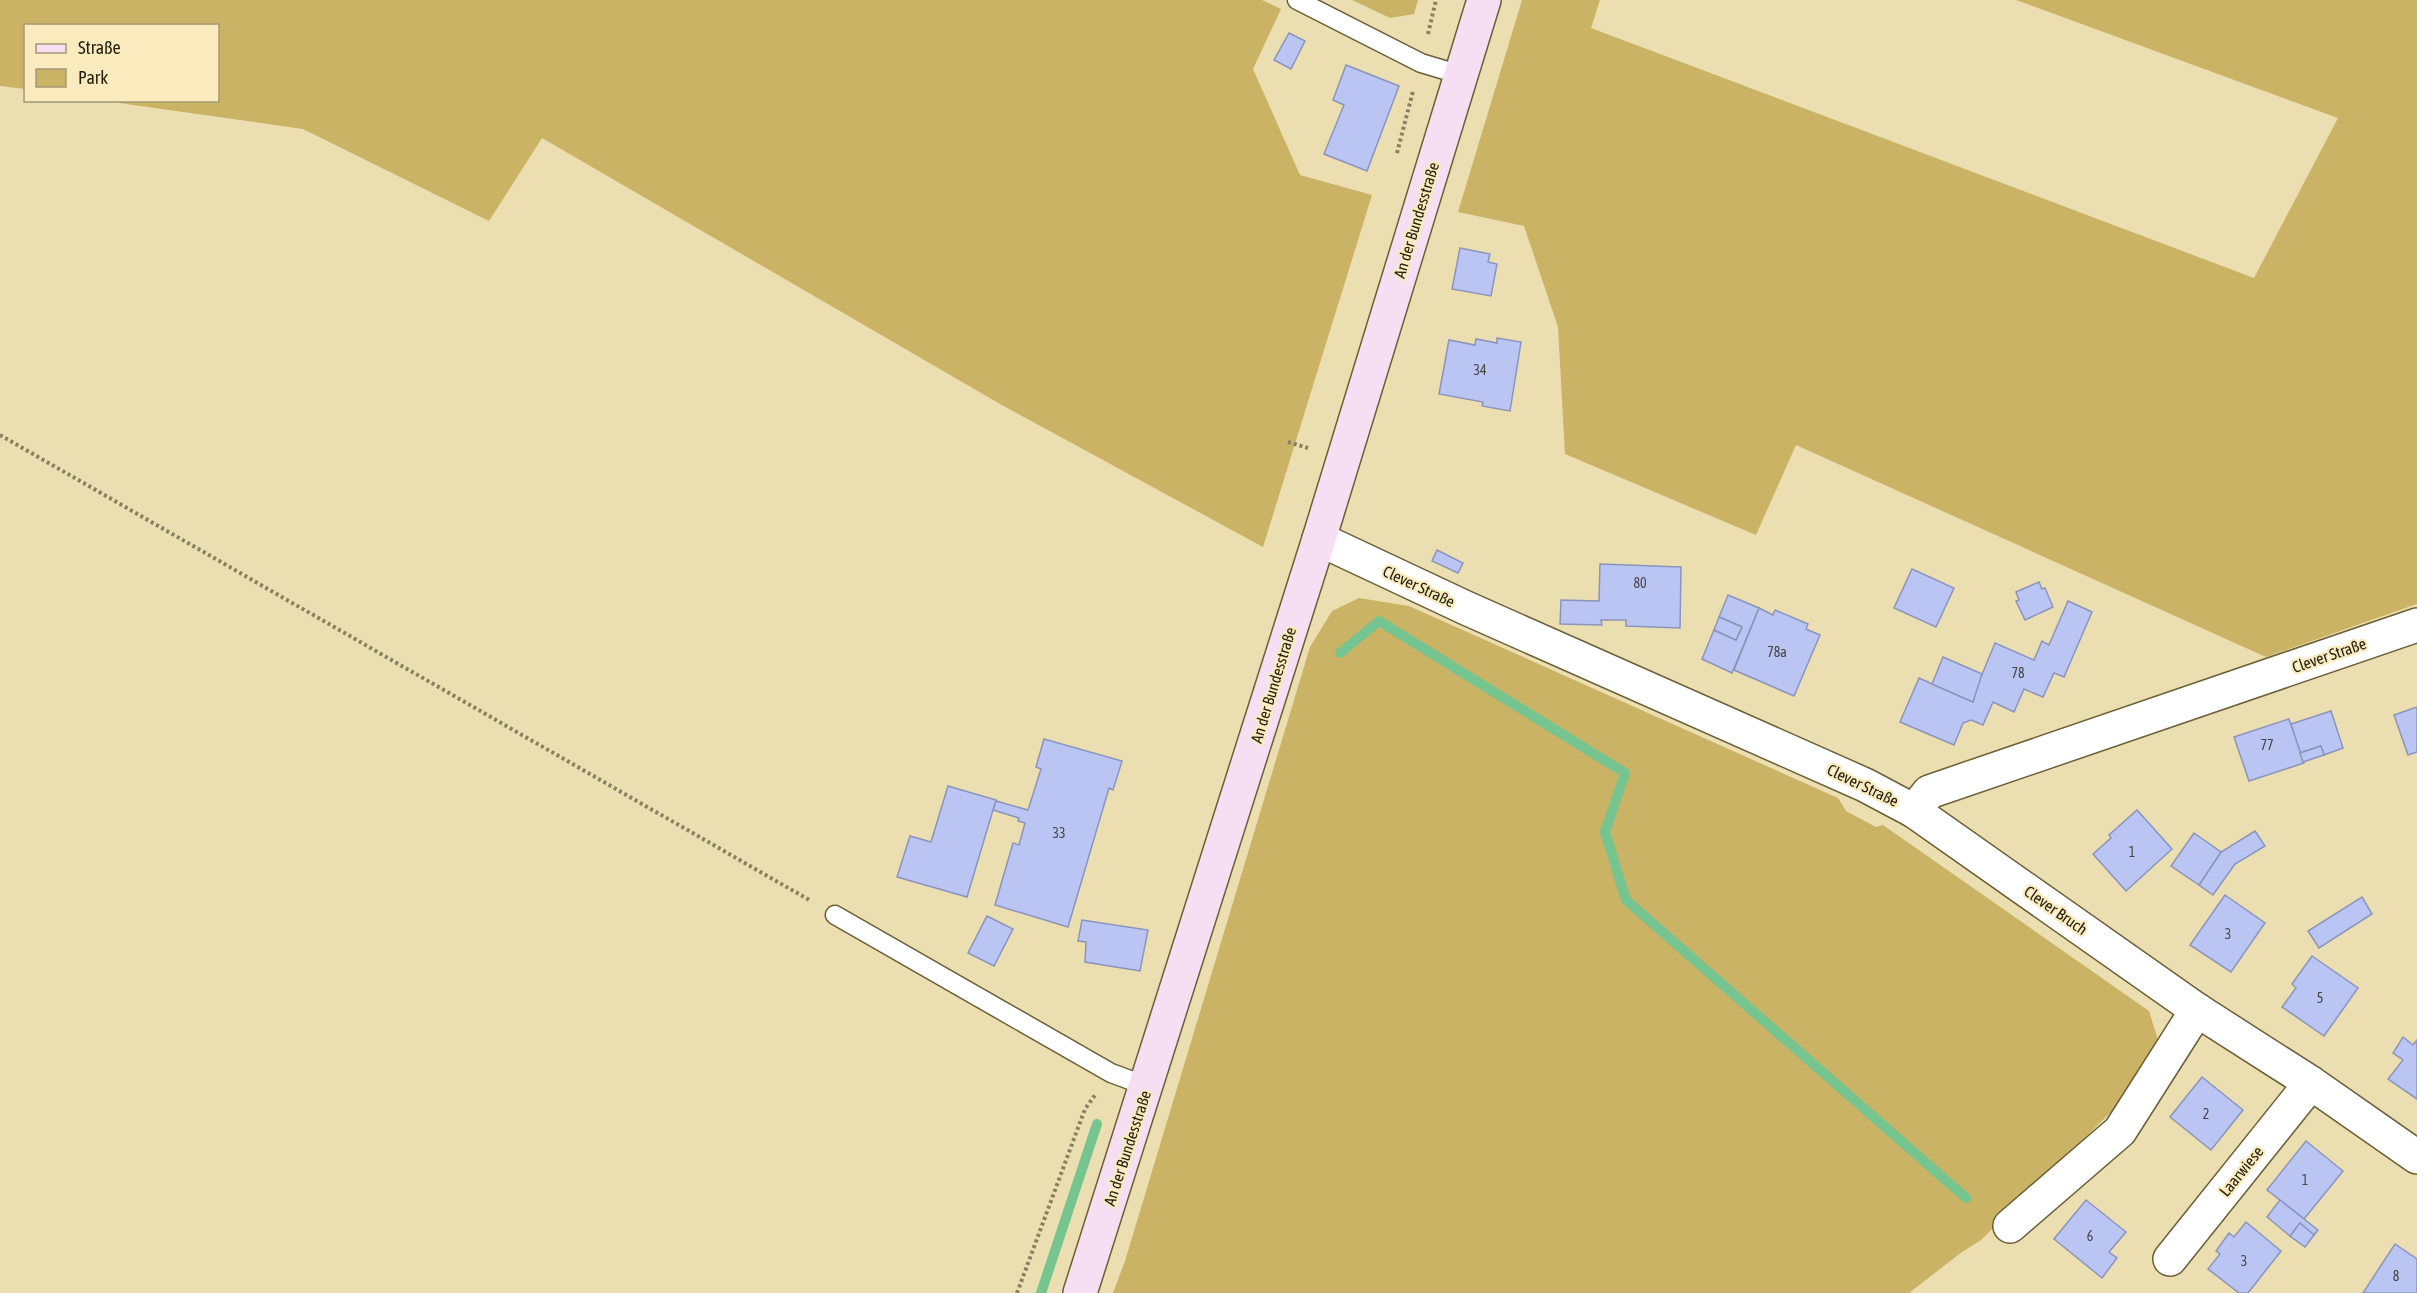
<svg xmlns="http://www.w3.org/2000/svg" width="2417" height="1293" font-family="'Asap Condensed',sans-serif">
  <rect width="100%" height="100%" fill="#ebdeb1"/>
  <g fill="#cab364">
    <path d="M0 0H1262L1281 9 1253 69 1300 175 1372 195 1263 547 1000 404 542 138 489 221 303 129 105 101 218 100V26H26L25 89 0 86Z"/>
    <path d="M1352 0H1418L1414 14 1390 18Z"/>
    <path d="M1522 0H1600L1591 28 2254 278 2338 118 2016 0H2417V604L2266 657 1796 445 1756 535 1565 454 1558 327 1524 226 1458 212Z"/>
    <path d="M1359 598 1409 606 1838 798 1846 811 1876 827 1883 825 2149 1011 2159 1043 2114 1109 1981 1240 1962 1252 1909 1293H1113L1125 1261 1310 647 1332 611Z"/>
  </g>
  <g fill="none" stroke-linecap="round" stroke-linejoin="round">
    <g stroke="#76c490" stroke-width="10">
      <path d="M1340 653 1379 621 1625 773 1605 832 1626 900 1966 1198"/>
      <path d="M1041 1293 1097 1124"/>
    </g>
  </g>
  <g fill="#bac5f3" stroke="#8a94bc" stroke-width="1.5">
    <path d="M1289 33 1305 41 1291 69 1274 60Z"/>
    <path d="M1346 65 1399 86 1367 171 1324 154 1344 105 1333 100Z"/>
    <path d="M1460 248 1490 254 1488 262 1497 264 1491 296 1452 289Z"/>
    <path d="M1497 338 1521 342 1510 411 1482 406 1483 402 1439 394 1449 340 1475 345 1476 339 1497 343Z"/>
    <path d="M1437 550 1463 563 1458 573 1432 561Z"/>
    <path d="M1600 564 1681 567 1680 628 1626 626V620H1601L1602 625 1560 624 1561 600 1599 601Z"/>
    <path d="M1912 569 1954 588 1936 627 1894 608Z"/>
    <path d="M2039 582 2042 589 2045 588 2053 607 2025 620 2016 601 2019 600 2016 592Z"/>
    <path d="M1728 595 1759 608 1732 673 1702 659 1714 630 1736 640 1742 627 1719 617Z"/>
    <path d="M2068 601 2092 612 2064 677 2054 673 2043 697 2024 689 2014 712 1993 702 1983 725 1971 720 1963 723 1954 745 1900 722 1919 678 1973 702 1975 695 1974 694 1995 643 2034 660 2042 641 2049 645Z"/>
    <path d="M1759 608 1773 615 1775 610 1808 624 1806 629 1820 635 1794 696 1734 670Z"/>
    <path d="M1719 617 1742 627 1736 640 1714 630Z"/>
    <path d="M1943 657 1982 674 1973 702 1932 684Z"/>
    <path d="M2417 707V752L2408 755 2394 715Z"/>
    <path d="M2331 711 2343 748 2324 755 2321 746 2300 753 2291 724Z"/>
    <path d="M2289 719 2304 763 2249 781 2234 737Z"/>
    <path d="M1044 739 1122 761 1113 790 1109 788 1068 927 995 905 1013 843 1019 845 1025 823 1018 821 1019 818 993 810 996 801 1028 810 1041 769 1036 767Z"/>
    <path d="M2321 746 2324 755 2303 762 2300 753Z"/>
    <path d="M948 786 996 800 967 897 897 877 910 836 931 842Z"/>
    <path d="M2137 810 2172 849 2126 891 2093 854 2111 838 2109 835Z"/>
    <path d="M2255 831 2265 846 2235 864 2213 895 2199 885 2221 852Z"/>
    <path d="M2194 833 2221 852 2199 885 2171 866Z"/>
    <path d="M2225 895 2265 923 2231 972 2190 945Z"/>
    <path d="M2362 897 2372 914 2319 948 2308 931Z"/>
    <path d="M987 916 1013 929 994 966 968 953Z"/>
    <path d="M1082 920 1148 930 1140 971 1085 962 1086 942 1078 941Z"/>
    <path d="M2312 956 2358 988 2324 1036 2282 1007 2296 988 2292 984Z"/>
    <path d="M2403 1037 2413 1045 2417 1040V1099L2388 1079 2403 1060 2393 1053Z"/>
    <path d="M2202 1077 2243 1110 2211 1150 2170 1117Z"/>
    <path d="M2306 1141 2343 1171 2304 1219 2267 1190Z"/>
    <path d="M2086 1200 2126 1232 2109 1252 2117 1258 2102 1278 2054 1239Z"/>
    <path d="M2280 1200 2318 1230 2314 1235 2300 1223 2290 1236 2267 1217Z"/>
    <path d="M2246 1222 2281 1251 2248 1293H2239L2208 1269 2220 1254 2216 1251 2229 1233 2234 1237Z"/>
    <path d="M2300 1223 2314 1235 2305 1247 2290 1236Z"/>
    <path d="M2395 1244 2417 1259V1293H2363Z"/>
  </g>
  <g fill="none" stroke-linecap="round" stroke-linejoin="round">
    <defs>
      <g id="lane">
        <path d="M1297 0 1421 63 1461 75"/>
        <path d="M835 915 1111 1073 1146 1086"/>
      </g>
      <g id="street">
        <path d="M1319 539 1466 608 1865 785 1914 811 2197 1010 2311 1083 2417 1157"/>
        <path d="M1914 811 1929 792 2417 625"/>
        <path d="M2010 1226 2120 1131 2197 1010"/>
        <path d="M2170 1259 2311 1083"/>
      </g>
      <path id="secondary" d="M1080 1293 1319 539 1484 0"/>
    </defs>
    <use href="#lane" stroke="#6a5f36" stroke-width="21"/>
    <use href="#street" stroke="#6a5f36" stroke-width="36"/>
    <use href="#secondary" stroke="#6a5f36" stroke-width="36"/>
    <g stroke="#898061" stroke-width="4" stroke-dasharray="3 3" stroke-linecap="butt">
      <path d="M1428 34 1436 0"/>
      <path d="M1397 153 1413 91"/>
      <path d="M0 435 811 901"/>
      <path d="M1288 442 1308 448"/>
      <path d="M1017 1293 1085 1109 1095 1095"/>
    </g>
    <use href="#lane" stroke="#fff" stroke-width="18"/>
    <use href="#street" stroke="#fff" stroke-width="33"/>
    <use href="#secondary" stroke="#f7dff3" stroke-width="33"/>
  </g>
  <g text-anchor="middle" stroke-width="4.5" stroke-linejoin="round" paint-order="stroke">
    <g font-size="14" fill="#484746">
      <text x="1480" y="375">34</text>
      <text x="1640" y="588">80</text>
      <text x="1777" y="657">78a</text>
      <text x="2018" y="678">78</text>
      <text x="2267" y="750">77</text>
      <text x="1059" y="838">33</text>
      <text x="2132" y="857">1</text>
      <text x="2228" y="939">3</text>
      <text x="2320" y="1003">5</text>
      <text x="2206" y="1119">2</text>
      <text x="2305" y="1185">1</text>
      <text x="2090" y="1241">6</text>
      <text x="2244" y="1266">3</text>
      <text x="2396" y="1281">8</text>
    </g>
    <g font-size="16" fill="#221d0c" stroke="#f9ebbe">
      <text transform="translate(1416 220) rotate(-73)" y="6">An der Bundesstraße</text>
      <text transform="translate(1419 586) rotate(25)" y="6">Clever Straße</text>
      <text transform="translate(2329 655) rotate(-19)" y="6">Clever Straße</text>
      <text transform="translate(1273 685) rotate(-73)" y="6">An der Bundesstraße</text>
      <text transform="translate(1863 785) rotate(26)" y="6">Clever Straße</text>
      <text transform="translate(2056 910) rotate(35)" y="6">Clever Bruch</text>
      <text transform="translate(1127 1148) rotate(-72)" y="6">An der Bundesstraße</text>
      <text transform="translate(2241 1171) rotate(-51)" y="6">Laarwiese</text>
    </g>
  </g>
  <rect x="24" y="24" width="195" height="78" fill="#f9ebbe" stroke="#a39977" stroke-width="1.5"/>
  <rect x="36" y="44" width="30" height="9" fill="#f7dff3" stroke="#a39977" stroke-width="1.5"/>
  <text x="78" y="54" font-size="18" fill="#221d0c">Straße</text>
  <rect x="36" y="69" width="30" height="18" fill="#cab364" stroke="#a39977" stroke-width="1.5"/>
  <text x="78" y="84" font-size="18" fill="#221d0c">Park</text>
</svg>
